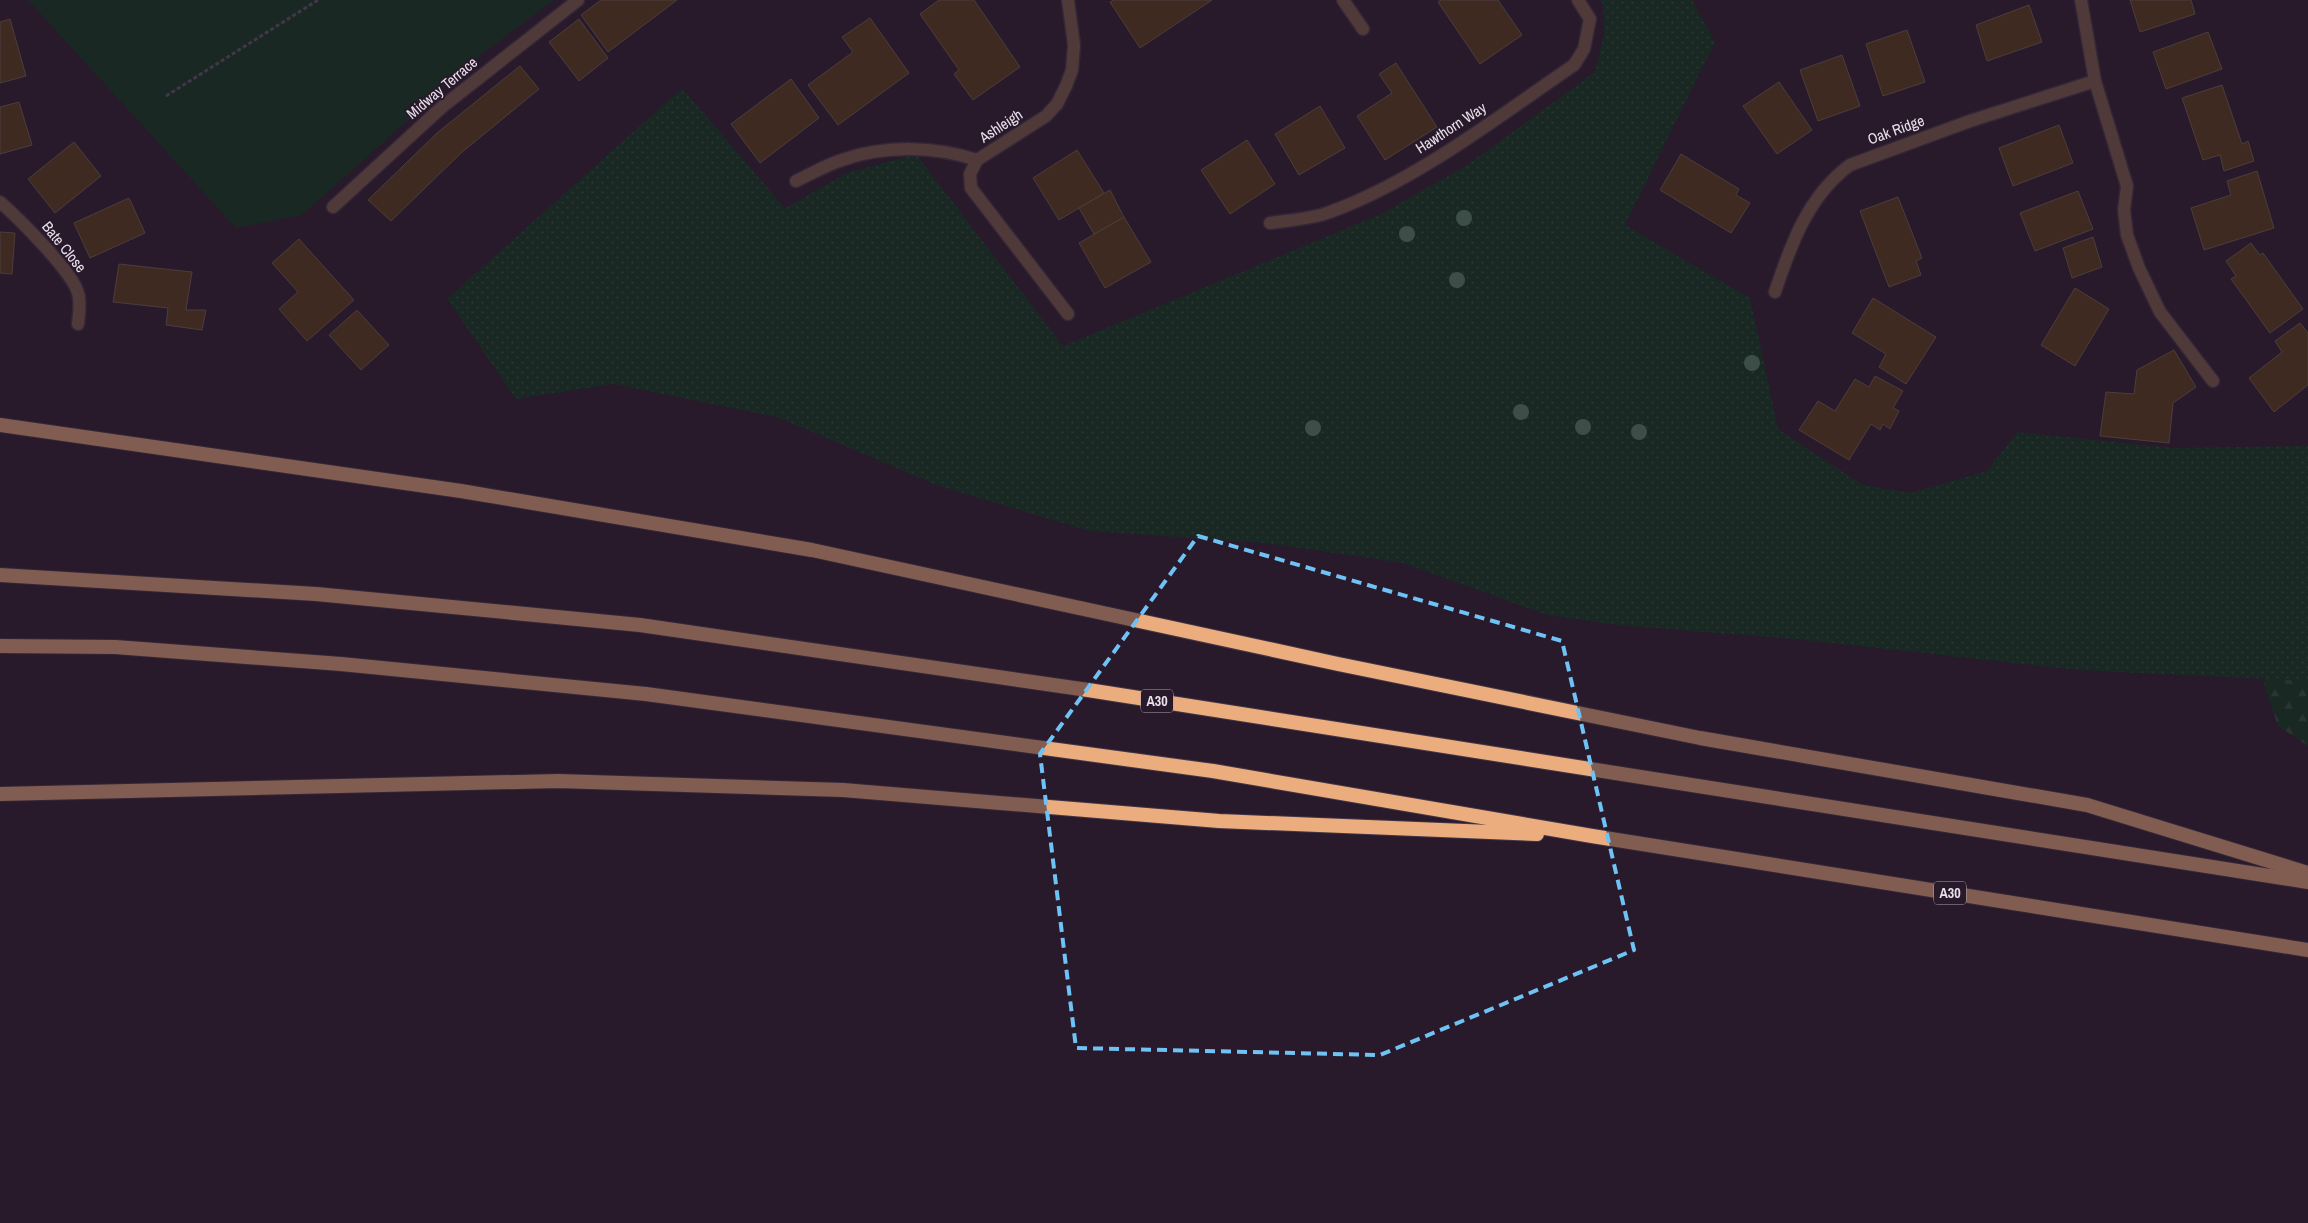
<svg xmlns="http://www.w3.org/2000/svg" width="2308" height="1223" font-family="'Archivo Narrow',sans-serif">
  <defs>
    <pattern id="forest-firs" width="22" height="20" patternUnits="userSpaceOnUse" patternTransform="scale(1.25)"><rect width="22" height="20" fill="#093a1c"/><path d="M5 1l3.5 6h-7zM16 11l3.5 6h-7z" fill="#2d563d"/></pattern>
    <pattern id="park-dots" width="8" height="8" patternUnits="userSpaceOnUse" patternTransform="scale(1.25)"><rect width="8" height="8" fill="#093a1c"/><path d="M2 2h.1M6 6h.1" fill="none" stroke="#2d563d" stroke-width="1.8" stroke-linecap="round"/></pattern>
  </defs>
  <rect width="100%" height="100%" fill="#281a2b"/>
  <path fill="url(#forest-firs)" d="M2265 678 2308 681V746L2278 726 2264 685Z"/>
  <path fill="url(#park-dots)" d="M1600 0H1692L1715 42 1625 225 1750 298 1778 429 1863 485 1911 493 1987 471 2017 432 2173 448 2308 446V681L2076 670 1805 640 1616 625 1547 615 1403 563 1265 543 1089 531 936 485 777 417 613 384 516 399 447 299 682 88 785 208 847 173 916 154 1063 346 1381 214 1467 165 1595 72 1604 35 1603 4Z"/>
  <path fill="#093a1c" d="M28 0H554L482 54 302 215 236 228Z"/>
  <g fill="#593f12" stroke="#776852">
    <path d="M601 0H677L608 52 581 15Z"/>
    <path d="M939 0H974L1020 67 973 100 954 74 959 70 920 14Z"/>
    <path d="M1114 0H1212L1140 48 1110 2Z"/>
    <path d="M1441 0H1498L1522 35 1480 64 1438 2Z"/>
    <path d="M2130 0H2191L2195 14 2140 32Z"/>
    <path d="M2029 5 2042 42 1987 61 1976 25Z"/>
    <path d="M870 18 909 73 838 125 808 85 853 52 842 37Z"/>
    <path d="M10 19 26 76 0 83V22Z"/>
    <path d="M579 19 608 58 579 81 549 42Z"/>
    <path d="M1907 30 1925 82 1883 96 1866 44Z"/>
    <path d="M2208 32 2222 69 2166 89 2153 52Z"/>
    <path d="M1842 55 1860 106 1818 121 1800 70Z"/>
    <path d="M1396 63 1437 127 1385 160 1357 116 1392 93 1379 74Z"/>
    <path d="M520 66 539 89 461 153 391 221 368 200 437 133Z"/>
    <path d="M791 79 819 118 760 163 731 124Z"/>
    <path d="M1779 82 1812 130 1777 154 1743 106Z"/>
    <path d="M2222 85 2242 144 2248 141 2254 161 2224 171 2220 155 2203 160 2182 98Z"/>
    <path d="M19 102 32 145 0 154V107Z"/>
    <path d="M1320 106 1345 148 1299 175 1275 134Z"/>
    <path d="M2059 125 2073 163 2013 186 1999 148Z"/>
    <path d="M1247 140 1275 184 1230 214 1201 170Z"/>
    <path d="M74 142 101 176 55 213 28 179Z"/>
    <path d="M1077 150 1104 193 1059 220 1033 178Z"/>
    <path d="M1681 154 1739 189 1736 195 1750 203 1731 233 1660 190Z"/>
    <path d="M2257 171 2274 228 2204 250 2191 208 2231 195 2227 181Z"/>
    <path d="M1110 190 1124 217 1094 234 1079 208Z"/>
    <path d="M2078 191 2093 229 2035 251 2020 213Z"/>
    <path d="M1898 197 1922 258 1916 261 1921 275 1889 287 1860 211Z"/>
    <path d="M129 198 145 233 90 258 74 223Z"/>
    <path d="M1124 217 1151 262 1105 288 1079 243Z"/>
    <path d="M0 232 15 233 12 274 0 273Z"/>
    <path d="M2093 237 2102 267 2072 278 2063 248Z"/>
    <path d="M299 239 354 300 307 341 279 309 298 292 272 263Z"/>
    <path d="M2251 243 2260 255 2263 253 2303 309 2270 333 2231 279 2236 276 2226 261Z"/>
    <path d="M119 264 192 272 186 310H206L202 330 166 325 168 308 113 302Z"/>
    <path d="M2075 288 2109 309 2075 366 2041 345Z"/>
    <path d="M1873 298 1936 337 1906 384 1879 367 1886 354 1852 333Z"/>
    <path d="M357 310 389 345 361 370 329 335Z"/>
    <path d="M2300 323 2308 333V385L2274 412 2249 378 2282 352 2275 341Z"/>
    <path d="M2174 350 2196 387 2173 403 2169 443 2100 436 2106 392 2134 394 2137 370Z"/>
    <path d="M1875 376 1903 391 1893 408 1899 411 1890 429 1883 424 1880 430 1871 424 1849 460 1799 430 1818 401 1835 411 1855 379 1869 387Z"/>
  </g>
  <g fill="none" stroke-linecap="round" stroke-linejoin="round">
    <defs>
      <g id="service">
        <path d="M1343 0 1363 29"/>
        <path d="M796 181C811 174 826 165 842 160 885 145 935 146 977 160"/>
      </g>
      <g id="minor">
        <path d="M1068 0 1074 45 1072 70 1066 86 1057 104 1046 116 977 160 970 174 971 188 1068 314"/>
        <path d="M2095 81 2127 186 2124 210 2127 235 2139 268 2160 312 2213 381"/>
        <path d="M0 202C18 218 72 271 78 293 81 302 79 314 78 324"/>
        <path d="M333 207 442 107 578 0"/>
        <path d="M1270 223C1290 220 1312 219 1330 212 1416 181 1499 116 1574 65L1584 49 1590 19 1578 0"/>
        <path d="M1775 292C1791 244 1808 196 1850 165L1970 121 2095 81 2081 0"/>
      </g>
      <g id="trunk">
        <path d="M0 425 461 491 812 550 1338 664 1700 738 2087 805 2308 873"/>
        <path d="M0 575 316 594 640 625 1088 690 2308 882"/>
        <path d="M0 646 115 647 341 664 646 694 1213 771 1592 836 2308 950"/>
        <path d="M0 794 558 781 843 790 1219 821 1537 834"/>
      </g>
    </defs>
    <use href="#service" stroke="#433646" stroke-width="15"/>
    <use href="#minor" stroke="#433646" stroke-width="15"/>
    <use href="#trunk" stroke="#433646" stroke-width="16"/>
    <path stroke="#665a69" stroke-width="3" stroke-dasharray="4 2.5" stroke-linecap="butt" d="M166 96 318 0"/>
    <use href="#service" stroke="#7e5f49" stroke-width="12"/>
    <use href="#minor" stroke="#7e5f49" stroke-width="12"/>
    <use href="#trunk" stroke="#ecad7e" stroke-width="14"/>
  </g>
  <g fill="#588e6b">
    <circle cx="1464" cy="218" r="8"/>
    <circle cx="1407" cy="234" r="8"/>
    <circle cx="1457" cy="280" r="8"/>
    <circle cx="1752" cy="363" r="8"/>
    <circle cx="1521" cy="412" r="8"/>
    <circle cx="1583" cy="427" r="8"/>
    <circle cx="1313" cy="428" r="8"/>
    <circle cx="1639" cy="432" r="8"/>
  </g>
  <path d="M0 0H2308V1223H0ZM1198 536 1562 641 1634 950 1380 1055 1076 1048 1040 754Z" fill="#281a2b" fill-opacity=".55" fill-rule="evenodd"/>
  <path fill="none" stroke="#6fc2f4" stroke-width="4" stroke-dasharray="10 6" stroke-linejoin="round" d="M1198 536 1562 641 1634 950 1380 1055 1076 1048 1040 754Z"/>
  <g text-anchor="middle" stroke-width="4" stroke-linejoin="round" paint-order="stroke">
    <g fill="#281a2b" stroke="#b0a5b1" stroke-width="1">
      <rect x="1141" y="689.5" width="32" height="23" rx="4"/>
      <rect x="1934" y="881.5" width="32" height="23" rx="4"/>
    </g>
    <g font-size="14" font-weight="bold" fill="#eae0eb">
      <text x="1157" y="706">A30</text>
      <text x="1950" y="898">A30</text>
    </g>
    <g font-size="15" fill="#eae0eb" stroke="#281a2b">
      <text transform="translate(442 88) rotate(-40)" y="5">Midway Terrace</text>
      <text transform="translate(1001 126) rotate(-33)" y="5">Ashleigh</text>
      <text transform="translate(1451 128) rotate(-33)" y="5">Hawthorn Way</text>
      <text transform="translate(1896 130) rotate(-20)" y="5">Oak Ridge</text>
      <text transform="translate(64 247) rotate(51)" y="5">Bate Close</text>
    </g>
  </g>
</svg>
